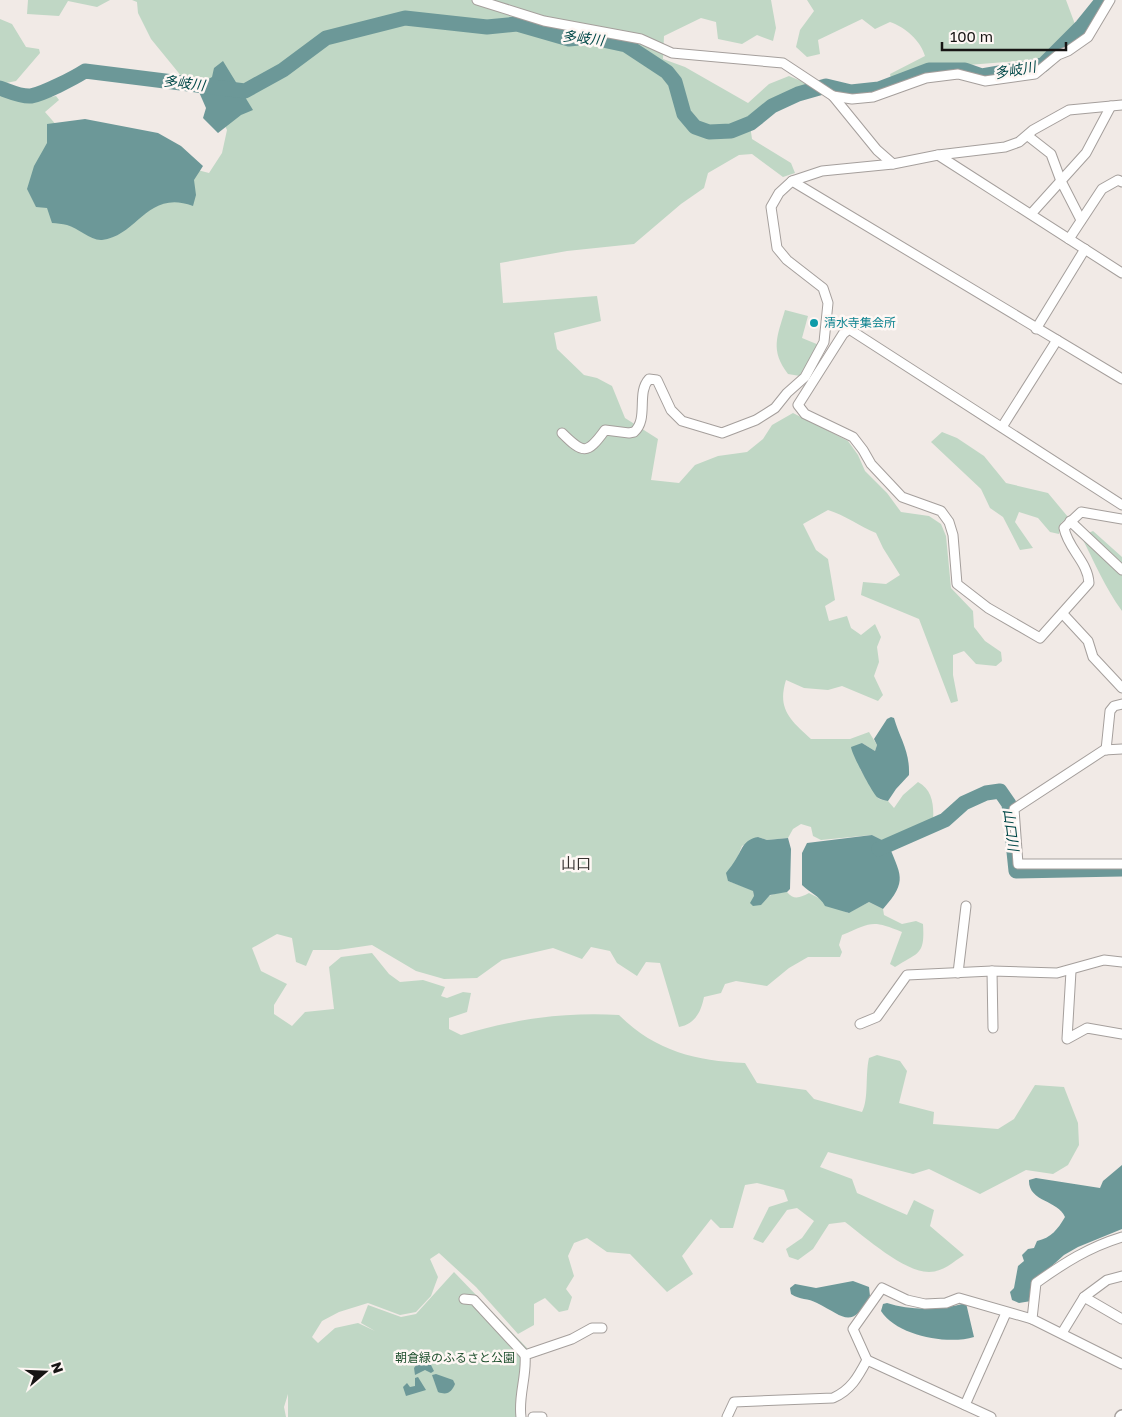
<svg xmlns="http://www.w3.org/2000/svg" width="1122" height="1417" font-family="'Golos Text','Noto Sans JP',sans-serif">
  <rect width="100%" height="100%" fill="#f1eae6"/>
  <g fill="#c0d7c5">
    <path d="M28 0H110L97 7 68 1 59 16 27 14Z"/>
    <path d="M132 0H771L776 28 773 41 757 35 742 44 718 39 716 22 701 18 664 36 663 59 685 67 748 103 769 84 789 76 806 83 807 87 784 95 749 118 752 139 791 163 795 173 783 177 752 154 739 155 708 173 704 188 681 204 634 244 567 251 500 263 503 303 597 296 601 321 554 333 557 349 584 375 597 378 612 386 625 418 658 439 651 480 679 483 695 465 718 456 747 452 763 439 772 425 793 413 848 441 858 455 865 471 887 493 901 512 929 516 941 524 946 536 951 588 973 611 974 627 985 641 1001 652 1002 661 996 666 976 664 964 651 953 655V675L958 701 951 703 919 619 861 595 863 582 886 584 900 575 883 548 876 533C859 526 845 515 828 510L803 524 816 550 828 559 835 600 825 606 829 621 847 616 851 628 861 635 875 624 881 637 877 647 879 662 874 676 883 695 878 701 842 686 828 690 804 688 786 680C777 709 790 720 811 739H850L869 732 877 745 875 751 862 743 860 769 879 799 888 801 894 808 903 795 918 782C933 790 934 806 933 821L890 838 888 843 872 835 821 840 813 836 811 827 801 824 793 829 788 838 767 840 758 837 742 846 728 881 753 890 754 896 766 899C771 893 778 893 787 892 794 901 801 897 809 893L848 913 869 902 883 909 884 915 902 924 916 921 923 924C925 955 919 952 895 967L890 964 902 932C871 919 871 923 842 935L839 945 842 952 840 957H808L789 968 767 986 736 981 725 984 721 993 704 997C701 1012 695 1024 679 1027L660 963 646 962 637 976 617 963 610 951 591 947 582 959 553 948 502 960 477 978 444 979 416 971 372 945 338 950H313L306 966 296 962 292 938 277 934 252 948 261 971 287 984 274 1005V1014L292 1026 305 1012 334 1009 329 967 341 957 372 953 389 974 400 982 423 980 445 987 441 996 447 998 463 992 471 993 467 1012 449 1018V1029L461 1035C515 1019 563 1012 619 1015 655 1051 696 1061 745 1063L757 1083 806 1090 814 1099 862 1112C869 1099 865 1075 869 1058L877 1055 900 1061 907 1071 899 1103 934 1112 933 1124 998 1129 1014 1119 1035 1085 1064 1087 1078 1123 1079 1145 1068 1165 1053 1174 1026 1170 980 1194 929 1169 913 1174 828 1152 820 1167 852 1179 857 1193 907 1215 914 1200 934 1210 930 1226 964 1255C953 1262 943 1272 929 1272 904 1272 865 1237 845 1222L829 1224 813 1249 798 1260 789 1257 786 1249 802 1238 814 1221 797 1208 787 1210 763 1243 753 1239 769 1207 788 1201 784 1190 757 1183 745 1185 733 1228H720L711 1219 682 1256 693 1274 667 1292 630 1254 607 1252 587 1238 574 1243 568 1256 574 1276 566 1289 572 1297 568 1310 559 1312 545 1298 534 1304V1325L518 1334 476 1287 439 1253 430 1259 438 1277 431 1296 416 1312 400 1315 368 1303 339 1312 322 1321 312 1337 318 1343 335 1328 358 1323 375 1331 361 1323 368 1305 401 1317 416 1314 454 1272 528 1349 523 1417H288V1394L284 1407 286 1417H0V95L30 101 56 96 59 100 45 112 65 135 209 173 222 153 227 130 210 95 182 77 151 39 138 13 137 2Z"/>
    <path d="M807 0H1066L1076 27 1043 59 968 65 930 66 892 83 890 74 925 56C921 41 905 27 890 22L875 29 862 19 818 40 820 54 807 57 796 47 800 30 814 11Z"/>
    <path d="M0 19 12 24 26 47 39 49 40 53 16 81 1 84 0 87Z"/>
    <path d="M785 310 808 316 802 338 819 345 804 373 800 376 788 374C770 350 777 337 785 310Z"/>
    <path d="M942 432 957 438 984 456 1006 483 1048 493 1068 517 1061 523 1059 534 1050 532 1038 518 1019 512 1015 522 1033 548 1020 550 1003 517 990 508 981 489 931 442Z"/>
    <path d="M1093 531 1122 557V611C1105 588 1094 561 1081 536Z"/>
  </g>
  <g fill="#6c9898">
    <path d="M223 61 253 110 241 115 218 133 203 118 206 108 199 92 205 81 212 77 214 68Z"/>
    <path d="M85 119 158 133 181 146 203 166 194 180 196 195 193 206C147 189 138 236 102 240 91 241 78 228 67 225 62 224 57 223 52 223L47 208 36 207 27 189 34 166 47 143V124Z"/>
    <path d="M891 717 894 718C900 739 910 751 909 775L896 789 888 801C884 800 881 800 877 797 872 792 852 755 851 747L862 743 875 751 877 745 874 739 887 719Z"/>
    <path d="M872 835 888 843C900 875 909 880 883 909L869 902 849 913 825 906C820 896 810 893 802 885V853L807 843Z"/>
    <path d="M758 837 767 840 788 838 791 849 790 889 787 892 770 895 761 905 753 906 750 903 754 896 753 891 728 881 726 873C729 869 733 864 736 859 743 848 743 840 758 837Z"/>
    <path d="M1122 1165V1229L1078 1247 1064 1255 1034 1282 1031 1301 1019 1303 1012 1300 1010 1292 1014 1288 1018 1266 1024 1261 1022 1255 1028 1249 1034 1248 1037 1241C1051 1238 1058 1229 1065 1217 1058 1200 1028 1202 1029 1180L1036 1178 1100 1188 1103 1181Z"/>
    <path d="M853 1281 869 1287 870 1296C851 1330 845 1317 817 1303 808 1298 800 1300 791 1294L790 1288 795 1284 816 1288Z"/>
    <path d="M887 1303C911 1311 941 1310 966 1303L974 1337C948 1345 897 1336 881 1311L883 1304Z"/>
    <path d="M425 1362 431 1365 434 1371 431 1373 425 1370 415 1375 414 1368 417 1364Z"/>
    <path d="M436 1374 453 1380 455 1384C452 1391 448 1396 438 1392L432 1375Z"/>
    <path d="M418 1377 426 1390 406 1396 403 1387 407 1383 410 1387 415 1386V1378Z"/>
  </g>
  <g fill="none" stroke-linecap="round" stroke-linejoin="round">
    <g stroke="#6c9898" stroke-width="15">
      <path d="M0 88C9 91 21 97 31 96 43 94 74 78 85 71L245 91 283 70 326 38 405 18 487 27 517 24 569 39 589 37 626 45 667 72 675 82 684 114 695 127 709 132 731 131 751 123 772 106 798 94 826 86 851 92 879 89 929 70H965L982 76 1043 65 1082 26 1103 0"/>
      <path d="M879 849 945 820 964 803 986 793 1000 791 1009 804 1016 871 1122 869"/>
    </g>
    <defs>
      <g id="minor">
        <path d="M477 0 544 21 641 39 672 53 783 63 833 96 877 150 893 164"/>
        <path d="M833 96 852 99 873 97 926 78 958 74 985 81 1035 74 1058 55 1068 51 1088 37 1110 0"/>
        <path d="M1028 136 1051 154 1061 181 1081 220"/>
        <path d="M938 155 1122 273"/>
        <path d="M792 181 1122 379"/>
        <path d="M1031 214 1086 153 1111 106"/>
        <path d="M1069 239 1102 189 1118 180 1122 182"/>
        <path d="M1036 329 1085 249"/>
        <path d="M1002 427 1057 340"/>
        <path d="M562 433C583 454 587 455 605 430L629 433 634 432C649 419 636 393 649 379L657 380 671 410 682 421 722 433 756 420 775 408 787 393 805 377 824 342 828 303 823 288 787 260 777 248 771 207 779 193 792 181 822 171 893 164 938 155 1005 147 1019 142 1033 130 1069 110 1122 105"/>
        <path d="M1122 505 849 329 843 334 798 405 805 414 853 437 863 450 871 464 902 497 941 511 949 522 953 535 957 584 988 608 1040 638 1089 583C1088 562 1068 549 1064 528L1081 512 1122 519"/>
        <path d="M1070 521 1122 570"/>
        <path d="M1063 614 1088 641 1093 657 1122 688"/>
        <path d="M1122 749 1104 750 1014 809 1018 864H1122"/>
        <path d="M1106 750 1110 711 1114 706 1122 704"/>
        <path d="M992 971 993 1028"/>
        <path d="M1071 971 1067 1039 1087 1028 1122 1034"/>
        <path d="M958 973 966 906"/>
        <path d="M860 1024 877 1017 907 975 992 971 1057 973 1104 960 1122 962"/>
        <path d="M1122 1237C1089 1247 1064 1263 1036 1283L1032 1319 1122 1364"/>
        <path d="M1084 1297 1107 1280 1122 1276"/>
        <path d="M464 1299 474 1300 525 1355"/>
        <path d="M1062 1333 1084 1297 1122 1319"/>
        <path d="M867 1360 991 1417"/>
        <path d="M965 1405 1006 1313"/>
        <path d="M521 1417C518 1396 527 1376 525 1355L572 1339 592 1328H602"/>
        <path d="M533 1417H542"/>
        <path d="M727 1417 734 1402 833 1398C851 1390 858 1377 867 1360L853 1329 882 1288 907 1300 925 1304 946 1303 959 1298 1032 1319"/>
      </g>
      <path id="tertiary" d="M1121 1417 1122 1416"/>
    </defs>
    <use href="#minor" stroke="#a59f9c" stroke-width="11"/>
    <use href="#tertiary" stroke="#a59f9c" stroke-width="14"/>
    <use href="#minor" stroke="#fff" stroke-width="9"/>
    <use href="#tertiary" stroke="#fff" stroke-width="11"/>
  </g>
  <circle fill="#0f9aa8" stroke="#fef7f4" stroke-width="2" cx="814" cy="323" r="5"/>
  <g text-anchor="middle" stroke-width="5" stroke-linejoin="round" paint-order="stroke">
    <g font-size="12" fill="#0d838f" stroke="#fef7f4" text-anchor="start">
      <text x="824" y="327">清水寺集会所</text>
    </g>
    <g font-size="12" fill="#1e4f2d" stroke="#fef7f4">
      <text x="455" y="1362">朝倉緑のふるさと公園</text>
    </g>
    <g font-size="14" font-style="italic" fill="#004848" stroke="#fef7f4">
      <text transform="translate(583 38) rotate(7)" y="5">多岐川</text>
      <text transform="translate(1015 70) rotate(-10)" y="5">多岐川</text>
      <text transform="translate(184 83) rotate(7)" y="5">多岐川</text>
      <text transform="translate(1011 830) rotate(83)" y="5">山口川</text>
    </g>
    <g font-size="15" fill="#383331" stroke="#fef7f4">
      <text x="576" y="869">山口</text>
    </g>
  </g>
  <g transform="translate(45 1372) rotate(71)" stroke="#fef7f4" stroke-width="4" paint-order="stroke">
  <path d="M0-4L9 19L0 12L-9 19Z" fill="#171514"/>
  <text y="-8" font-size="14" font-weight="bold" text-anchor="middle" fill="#171514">N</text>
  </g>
  <path d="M942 42v8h124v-8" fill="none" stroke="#171514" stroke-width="2.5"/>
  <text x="950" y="42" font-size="15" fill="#171514" stroke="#fef7f4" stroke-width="4" paint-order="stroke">100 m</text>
</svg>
